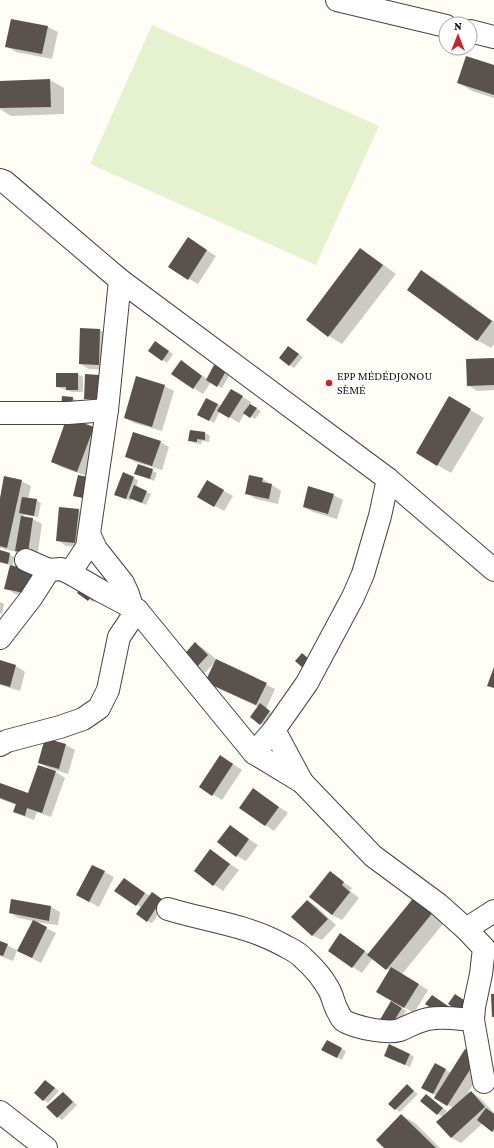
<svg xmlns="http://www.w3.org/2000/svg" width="494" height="1148" font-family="'Crimson Pro',serif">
  <rect width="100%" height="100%" fill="#fffdf5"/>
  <path fill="#e6f2cf" d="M152 25 379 126 316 265 90 164Z"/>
  <g fill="#0003">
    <path d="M12 20 48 27 58 32 52 59 16 52 6 46Z"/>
    <path d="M494 66V98L472 91 459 83Z"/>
    <path d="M50 80 64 88V114L11 116 0 109V82Z"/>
    <path d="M197 244 216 256 198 284 189 279Z"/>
    <path d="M360 250 374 258 396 274 342 344 329 336Z"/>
    <path d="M422 271 435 279 494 322V344L491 348 477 340Z"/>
    <path d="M100 330 109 335 108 370 89 369 80 364Z"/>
    <path d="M159 345 173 354 167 363 149 350Z"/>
    <path d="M293 350 303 357 294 368 280 358Z"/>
    <path d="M494 359V390L477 391 468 385Z"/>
    <path d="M215 366 230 374 222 388 211 382 203 394 172 374 190 367 207 379Z"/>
    <path d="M57 374H78L83 377V392H72L57 387Z"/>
    <path d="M164 386 174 391 162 431 134 423 125 418Z"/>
    <path d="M240 395 251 402 250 405 261 411 255 419 245 413 239 423 220 411 214 423 199 414 207 399 221 406Z"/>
    <path d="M73 398 77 401V410L62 407Z"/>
    <path d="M450 398 484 418 451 473 417 453Z"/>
    <path d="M94 428 87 476 61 467 52 461Z"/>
    <path d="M190 431 205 433 210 436 209 442 202 441 201 444 194 443 189 440Z"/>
    <path d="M160 442 169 447 162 470 135 462 126 456Z"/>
    <path d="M139 465 157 473 154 481 136 473Z"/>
    <path d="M124 474 138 480 136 487 151 494 146 505 132 498 131 501 120 497Z"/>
    <path d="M250 476 263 479 281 491 278 504 256 499 246 493Z"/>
    <path d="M21 481 31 486 28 499 36 500 41 503 38 517 24 515V517L33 519 42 524 37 558 25 556 17 551V552L0 548V503Z"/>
    <path d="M208 482 233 496 224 511 198 497Z"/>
    <path d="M333 495 343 500 337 519 313 512 304 507Z"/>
    <path d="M78 510 88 515 85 547 66 546 57 540Z"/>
    <path d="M0 552 15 557 12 567 39 599 15 594 6 588 11 565 0 563Z"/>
    <path d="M78 593 96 597 93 602Z"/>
    <path d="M0 602 4 604 2 614 0 613Z"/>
    <path d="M195 644 204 649 217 660 275 689 266 709 274 715 265 726 261 724 258 707 216 687 215 662 204 674 194 669Z"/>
    <path d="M0 661 16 666 25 672 20 691 0 685Z"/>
    <path d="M46 739 66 745 75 750 68 774 49 768 39 763Z"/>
    <path d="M230 762 242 770 222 800 200 787Z"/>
    <path d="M56 772 65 778 51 817 37 812 34 820 23 816 14 811 16 805 0 799V784L29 794Z"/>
    <path d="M253 789 288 813 274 831 265 825Z"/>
    <path d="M230 827 258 845 246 861 237 856Z"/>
    <path d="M210 850 239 870 223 891 195 871Z"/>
    <path d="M93 866 114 877 99 907 77 895Z"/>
    <path d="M330 873 352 888 350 891 359 898 342 920 332 915 310 897Z"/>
    <path d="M133 885 150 896H157L166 903 152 923 147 921 142 908 116 891Z"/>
    <path d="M415 897 447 919 402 974 428 990 414 1013 377 991 390 971 373 958 362 973 329 951 341 934 369 954Z"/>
    <path d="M308 901 317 907 336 925 322 940 312 935Z"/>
    <path d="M51 907 60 912 58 925 34 922 56 933 41 963 28 956 33 921 19 918 10 913Z"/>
    <path d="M0 942 17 950 13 961 0 956Z"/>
    <path d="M391 1002 406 1011 394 1031Z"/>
    <path d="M327 1041 346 1051 342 1060 322 1050Z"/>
    <path d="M410 1054 414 1057 410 1067 389 1058Z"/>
    <path d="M486 1063 466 1096 471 1092 480 1098 494 1113V1132L483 1123 461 1143 452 1138 443 1117 438 1114 426 1095 447 1111 443 1116 444 1117 453 1108 436 1098 437 1096 423 1088 435 1064 451 1073Z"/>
    <path d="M50 1084 59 1091 48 1103 35 1093Z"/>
    <path d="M407 1086 418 1094 400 1112 389 1104Z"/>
    <path d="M63 1093 67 1095 77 1105 62 1120 58 1117Z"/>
    <path d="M401 1115 415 1123 440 1148H386Z"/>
  </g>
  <g fill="#5a524d">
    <path d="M11 19 48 26 42 54 5 47Z"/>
    <path d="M466 56 494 65V95L457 83Z"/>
    <path d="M50 79 51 107 0 108V81Z"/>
    <path d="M188 237 207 250 188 280 168 267Z"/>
    <path d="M360 248 383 265 328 337 306 320Z"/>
    <path d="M421 270 492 321 477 341 407 290Z"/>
    <path d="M80 328 100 329 99 365 79 364Z"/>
    <path d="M155 341 169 351 162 361 148 351Z"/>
    <path d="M288 346 299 354 289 366 279 358Z"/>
    <path d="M494 358V385L467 386 466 359Z"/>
    <path d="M181 360 202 376 193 389 171 374Z"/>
    <path d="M214 365 226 371 217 387 206 380Z"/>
    <path d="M56 373H78V390H66V387H56Z"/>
    <path d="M85 374 100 375 99 400 84 399Z"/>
    <path d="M136 376 165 385 152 427 124 418Z"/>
    <path d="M231 389 243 396 229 418 217 411Z"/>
    <path d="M62 396 73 397 72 408H61Z"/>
    <path d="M449 396 471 409 437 466 416 453Z"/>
    <path d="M206 398 218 404 209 421 197 415Z"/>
    <path d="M250 404 257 408 250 418 243 413Z"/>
    <path d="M67 417 94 427 77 472 51 462Z"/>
    <path d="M190 430 205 432V440L197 439V442L188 441Z"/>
    <path d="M133 432 161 441 152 466 125 457Z"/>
    <path d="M138 464 153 469 150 479 134 474Z"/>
    <path d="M123 472 134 477 126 499 114 495Z"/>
    <path d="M78 475 93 478 88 499 73 496Z"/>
    <path d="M249 475 263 478 262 482 272 484 269 499 245 494Z"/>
    <path d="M4 476 22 480 7 548 0 546V498Z"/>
    <path d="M207 480 224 490 214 507 197 497Z"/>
    <path d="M134 485 147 491 142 503 129 498Z"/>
    <path d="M308 486 334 494 328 514 303 507Z"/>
    <path d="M22 497 37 499 34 516 19 513Z"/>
    <path d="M59 507 79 509 75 543 56 541Z"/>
    <path d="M21 516 33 518 28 553 15 551Z"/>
    <path d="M0 550 10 553 8 564 0 562Z"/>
    <path d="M10 565 35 571 30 594 4 589Z"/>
    <path d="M82 586 93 593 88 601 77 593Z"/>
    <path d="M195 642 208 655 194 670 181 658Z"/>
    <path d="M302 653 310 660 303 668 295 661Z"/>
    <path d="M216 659 267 683 256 705 205 682Z"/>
    <path d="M0 660 16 665 10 687 0 684Z"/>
    <path d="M494 667V688L487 686Z"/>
    <path d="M260 703 270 711 260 725 250 717Z"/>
    <path d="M45 738 66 744 59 769 38 763Z"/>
    <path d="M220 755 233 764 212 796 199 787Z"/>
    <path d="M38 765 56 771 42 813 27 808 25 816 13 812 16 804 0 798V783L28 793Z"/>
    <path d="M253 788 279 807 265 826 239 808Z"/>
    <path d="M230 825 249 839 236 857 217 842Z"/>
    <path d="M210 849 230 864 213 886 194 871Z"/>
    <path d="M92 865 105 871 89 902 76 895Z"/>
    <path d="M330 871 344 882 342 885 350 892 332 915 309 897Z"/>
    <path d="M124 878 145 893 136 906 114 891Z"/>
    <path d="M152 892 162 899 147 922 136 914Z"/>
    <path d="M415 896 434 911 386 970 367 955Z"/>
    <path d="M11 899 51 906 49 921 9 913Z"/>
    <path d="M307 900 328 919 312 936 291 917Z"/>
    <path d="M33 920 47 927 32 958 17 951Z"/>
    <path d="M340 933 365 951 352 968 328 951Z"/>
    <path d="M0 941 8 944 3 956 0 955Z"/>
    <path d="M391 967 419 984 404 1008 376 992Z"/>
    <path d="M455 994 467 1002 460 1012 448 1004Z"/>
    <path d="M491 994H494V1017H492Z"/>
    <path d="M432 995 451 1008 444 1017 425 1004Z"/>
    <path d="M391 1001 402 1008 389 1029 378 1023Z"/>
    <path d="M327 1040 342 1048 337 1058 321 1050Z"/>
    <path d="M389 1044 410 1054 405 1065 384 1056Z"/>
    <path d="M465 1049 478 1057 447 1106 434 1098Z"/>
    <path d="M435 1063 446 1069 433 1094 421 1088Z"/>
    <path d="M45 1080 55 1088 43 1101 34 1093Z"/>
    <path d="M407 1084 414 1091 395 1110 388 1104Z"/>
    <path d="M471 1091 485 1107 451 1138 436 1122Z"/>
    <path d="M63 1092 73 1102 57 1118 46 1107Z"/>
    <path d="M426 1094 443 1108 437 1115 420 1101Z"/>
    <path d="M486 1108 494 1114V1129L492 1132 477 1120Z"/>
    <path d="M401 1114 436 1148H384L376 1140Z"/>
  </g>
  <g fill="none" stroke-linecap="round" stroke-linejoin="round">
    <defs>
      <g id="minor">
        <path d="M337 0 446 26"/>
        <path d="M470 31 494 37"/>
        <path d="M0 180 5 182 120 280 388 479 494 570"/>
        <path d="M0 413H68L107 410"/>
        <path d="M89 534 96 549 123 583 128 594 132 607"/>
        <path d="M26 560 49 570 61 569 70 573 101 591 137 610 254 753 302 782 373 856 438 904 466 929"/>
        <path d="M70 573 87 547 107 410 120 280"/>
        <path d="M0 638 31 598 49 570"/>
        <path d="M274 730 302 782"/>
        <path d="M0 745 7 741 60 727 83 719 99 708 108 690 119 637 137 610"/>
        <path d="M254 753 274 730 307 683 353 597 363 574 380 516 388 479"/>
        <path d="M168 909C207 921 247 925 283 945 290 949 298 952 303 958 313 967 322 977 328 988 332 994 333 1001 336 1008 339 1013 341 1020 346 1022 359 1028 387 1034 400 1030 409 1026 418 1021 428 1019 443 1016 459 1019 473 1020"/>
        <path d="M484 1082 473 1020 474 1007 481 974 484 948 466 929 494 911"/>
        <path d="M0 1112 46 1148"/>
      </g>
    </defs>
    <use href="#minor" stroke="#444" stroke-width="24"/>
    <use href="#minor" stroke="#fff" stroke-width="22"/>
  </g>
  <circle fill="#c4262e" stroke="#fff" stroke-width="1.5" cx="329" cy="383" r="4"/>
  <g text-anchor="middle" stroke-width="4" stroke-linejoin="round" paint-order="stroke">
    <g font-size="12" fill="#111" stroke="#fff" text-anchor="start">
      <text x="337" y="380">EPP MÉDÉDJONOU<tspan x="337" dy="14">SÈMÉ</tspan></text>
    </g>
  </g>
  <g transform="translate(458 36)"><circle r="19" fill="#ffffff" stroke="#a0a0a0"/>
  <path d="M0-3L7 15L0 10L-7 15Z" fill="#c4262e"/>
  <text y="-6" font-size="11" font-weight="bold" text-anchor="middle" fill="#111111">N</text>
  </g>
</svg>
